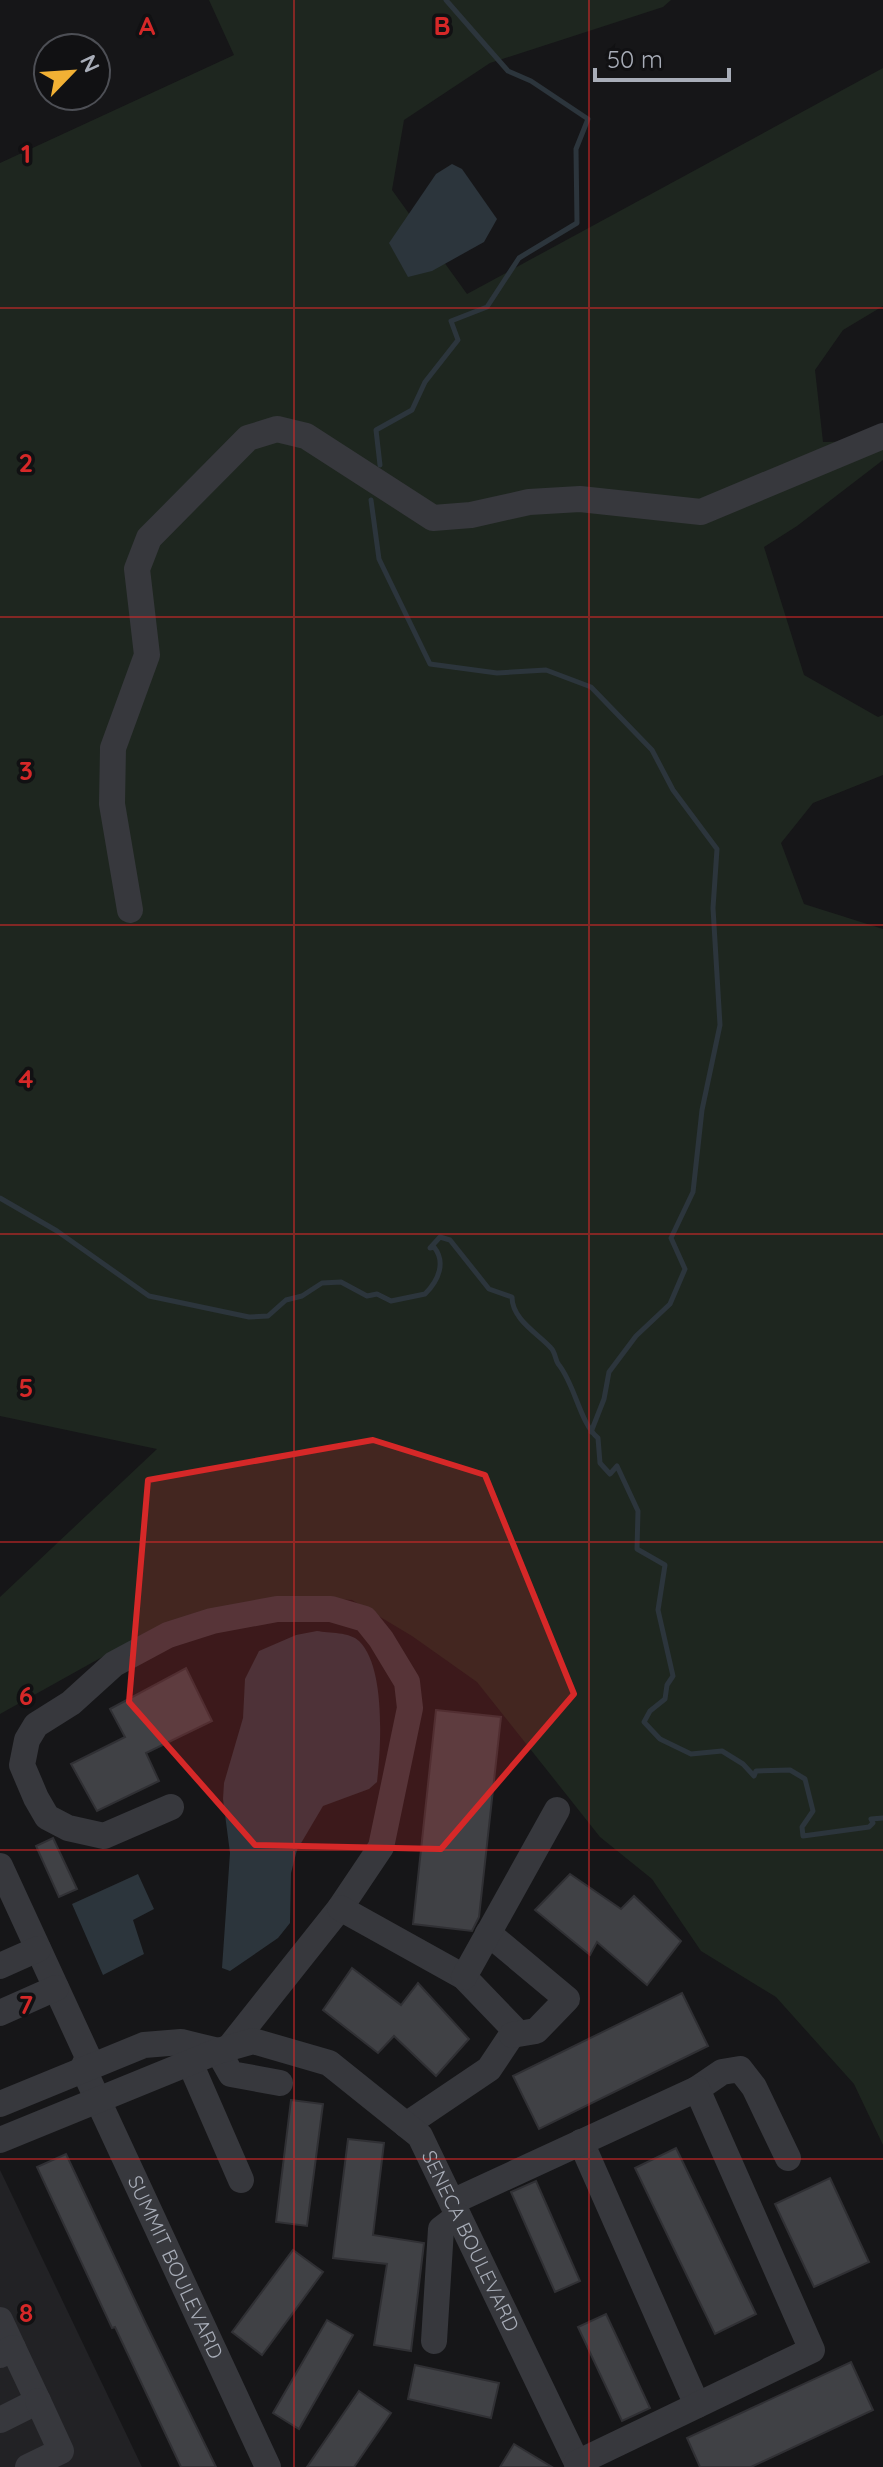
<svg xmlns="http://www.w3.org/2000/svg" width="883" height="2467" font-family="Quicksand,sans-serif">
  <rect width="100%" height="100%" fill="#161618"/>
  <path fill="#222225" d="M0 2170 142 2467H0Z"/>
  <path fill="#1e261f" d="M209 0H671L663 7 490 63 404 120 392 190 467 294 883 68V306L843 330 815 370 823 442 883 441V460L797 526 764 547 804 675 878 717 883 715V775L813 803 781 843 804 904 883 929V2145L854 2084 776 1997 701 1951 652 1879 600 1837 477 1682 412 1636 352 1600 319 1598 192 1617 104 1656 0 1714V1597L157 1449 0 1416V163L234 55Z"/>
  <g fill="#2c353c">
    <path d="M452 164 462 169 497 219 484 242 432 271 408 277 389 243 436 174Z"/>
    <path d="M317 1631C329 1633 350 1632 359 1641 386 1667 381 1748 377 1782L369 1789 323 1806 297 1850 291 1873 290 1923 278 1938 230 1971 222 1968 230 1853 223 1799 224 1783 243 1718 245 1679 259 1651 296 1635Z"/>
    <path d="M138 1874 154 1909 133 1920 144 1954 103 1975 72 1904Z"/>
  </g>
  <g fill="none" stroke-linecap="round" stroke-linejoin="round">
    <g stroke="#2c353c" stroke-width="5">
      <path d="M380 465 376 430 412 410 425 382 458 340 451 321 487 307 519 258 577 223 576 149 588 119 531 81 508 71 446 0"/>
      <path d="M371 500 379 559 430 664 497 673 546 670 591 687 652 750 673 790 717 849 713 908 720 1025 702 1110 693 1192 671 1238 685 1269 670 1304 636 1336 609 1372 604 1399 591 1432"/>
      <path d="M0 1198 57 1231 149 1296 249 1317 268 1316 286 1300 302 1296 322 1283 341 1282 367 1296 377 1294 391 1301 425 1294C439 1280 446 1262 434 1247L430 1248 440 1237 450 1240 489 1289 512 1297C512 1320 539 1334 551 1348 556 1353 555 1361 559 1365 575 1385 580 1423 598 1438L600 1463 610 1474 617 1466 638 1511 637 1549 665 1565 658 1610 673 1676 667 1685 665 1699 650 1711 644 1722 660 1739 691 1754 722 1751 743 1764 754 1776 756 1771 790 1770 805 1779 813 1811 802 1827 803 1836 869 1827 873 1823 871 1819 883 1818"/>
    </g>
  </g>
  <g fill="#404145" stroke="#303034" stroke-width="2">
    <path d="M186 1668 212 1721 146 1753 159 1781 97 1811 71 1764 125 1737 110 1709Z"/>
    <path d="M436 1710 501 1717 479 1917 472 1931 413 1924Z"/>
    <path d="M53 1838 77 1889 59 1897 36 1846Z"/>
    <path d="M570 1874 621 1909 634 1896 681 1941 647 1985 597 1942 590 1955 535 1910Z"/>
    <path d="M352 1968 401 2005 418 1983 469 2039 436 2076 394 2036 378 2053 323 2010Z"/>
    <path d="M682 1993 708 2046 539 2129 513 2076Z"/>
    <path d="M291 2100 323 2104 307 2226 276 2222Z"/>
    <path d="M348 2139 384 2143 373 2235 424 2243 411 2351 374 2345 387 2264 333 2258Z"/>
    <path d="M676 2148 756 2314 715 2334 635 2168Z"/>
    <path d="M66 2154 146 2324 216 2467H181L115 2327 112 2328 37 2167Z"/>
    <path d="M830 2178 869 2262 814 2287 775 2204Z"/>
    <path d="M536 2181 580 2281 555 2292 511 2192Z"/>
    <path d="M293 2250 323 2272 262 2355 232 2332Z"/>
    <path d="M606 2314 650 2408 622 2421 578 2327Z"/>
    <path d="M327 2320 353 2335 299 2429 273 2413Z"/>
    <path d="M851 2362 873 2410 751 2467H700L687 2438Z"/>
    <path d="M415 2365 499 2383 491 2418 408 2399Z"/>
    <path d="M359 2391 391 2413 354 2467H307Z"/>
    <path d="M514 2444 552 2467H500Z"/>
  </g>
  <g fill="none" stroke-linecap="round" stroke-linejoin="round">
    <g stroke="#37383d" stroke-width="26">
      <path d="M130 910 112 804 113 748 147 655 137 569 149 538 248 438 277 429 306 436 433 518 471 515 529 502 580 499 701 512 883 436"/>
      <path d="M171 1807 104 1836 68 1828 47 1817 36 1798 22 1765 27 1740 36 1725 71 1703 114 1664 168 1635 212 1621 277 1609H331L365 1619 381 1639 407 1682 410 1708 381 1847 340 1908 228 2049"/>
      <path id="s1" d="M0 1866 88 2057 83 2068 268 2467"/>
      <path d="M340 1908 464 1977 515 2030 489 2069 406 2125"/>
      <path d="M488 1933 567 1999 536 2031 512 2035"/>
      <path d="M0 1966 38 1949"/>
      <path d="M464 1977 557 1810"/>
      <path d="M0 2013 56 1988"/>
      <path d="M184 2049 241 2180"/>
      <path d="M218 2051 231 2074 280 2083"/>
      <path d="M697 2089 722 2072 740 2069 754 2087 788 2158"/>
      <path d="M0 2104 144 2045 181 2042 218 2051"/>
      <path id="s2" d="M0 2140 218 2051 253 2041 329 2063 420 2136 579 2467"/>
      <path d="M581 2142 697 2405"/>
      <path d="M452 2202 697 2089 812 2350 577 2463"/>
      <path d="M0 2320 13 2348"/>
      <path d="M434 2341 441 2229 458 2216"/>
      <path d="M0 2355 13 2348 38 2401 0 2420"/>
      <path d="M28 2467 61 2451 38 2401"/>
    </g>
  </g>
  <path fill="#d62828" fill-opacity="0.2" stroke="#d62828" stroke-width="6" stroke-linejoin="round" d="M373 1440 485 1475 574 1694 441 1849 255 1845 129 1702 148 1480Z"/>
  <path fill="none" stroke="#d62828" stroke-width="2" stroke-opacity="0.55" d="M294 0V2467M589 0V2467M0 308H883M0 617H883M0 925H883M0 1234H883M0 1542H883M0 1850H883M0 2159H883"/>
  <g text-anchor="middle" stroke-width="7" stroke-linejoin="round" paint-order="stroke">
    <g font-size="20" fill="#a8adb8" stroke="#111113">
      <text dy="7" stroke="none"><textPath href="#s2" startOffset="584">SENECA BOULEVARD</textPath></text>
      <text dy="7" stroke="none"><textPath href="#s1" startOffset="442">SUMMIT BOULEVARD</textPath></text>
    </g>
  </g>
  <g font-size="26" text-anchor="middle" font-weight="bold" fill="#d62828" stroke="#111113" stroke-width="7" stroke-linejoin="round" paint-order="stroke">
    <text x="147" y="35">A</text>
    <text x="442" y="35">B</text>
    <text x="26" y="163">1</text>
    <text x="26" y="472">2</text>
    <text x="26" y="780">3</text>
    <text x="26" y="1088">4</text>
    <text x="26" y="1397">5</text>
    <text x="26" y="1705">6</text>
    <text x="26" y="2014">7</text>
    <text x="26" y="2322">8</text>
  </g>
  <g transform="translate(72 72) rotate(65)"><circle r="38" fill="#111113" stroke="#4d4f55" stroke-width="2"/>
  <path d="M0-6L14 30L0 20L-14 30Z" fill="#f2b134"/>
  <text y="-12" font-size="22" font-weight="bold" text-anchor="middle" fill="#a8adb8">N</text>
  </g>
  <path d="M595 68v12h134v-12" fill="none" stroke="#a8adb8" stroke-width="4"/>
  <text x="607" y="68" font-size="24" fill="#a8adb8" stroke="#111113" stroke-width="6" paint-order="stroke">50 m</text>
</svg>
